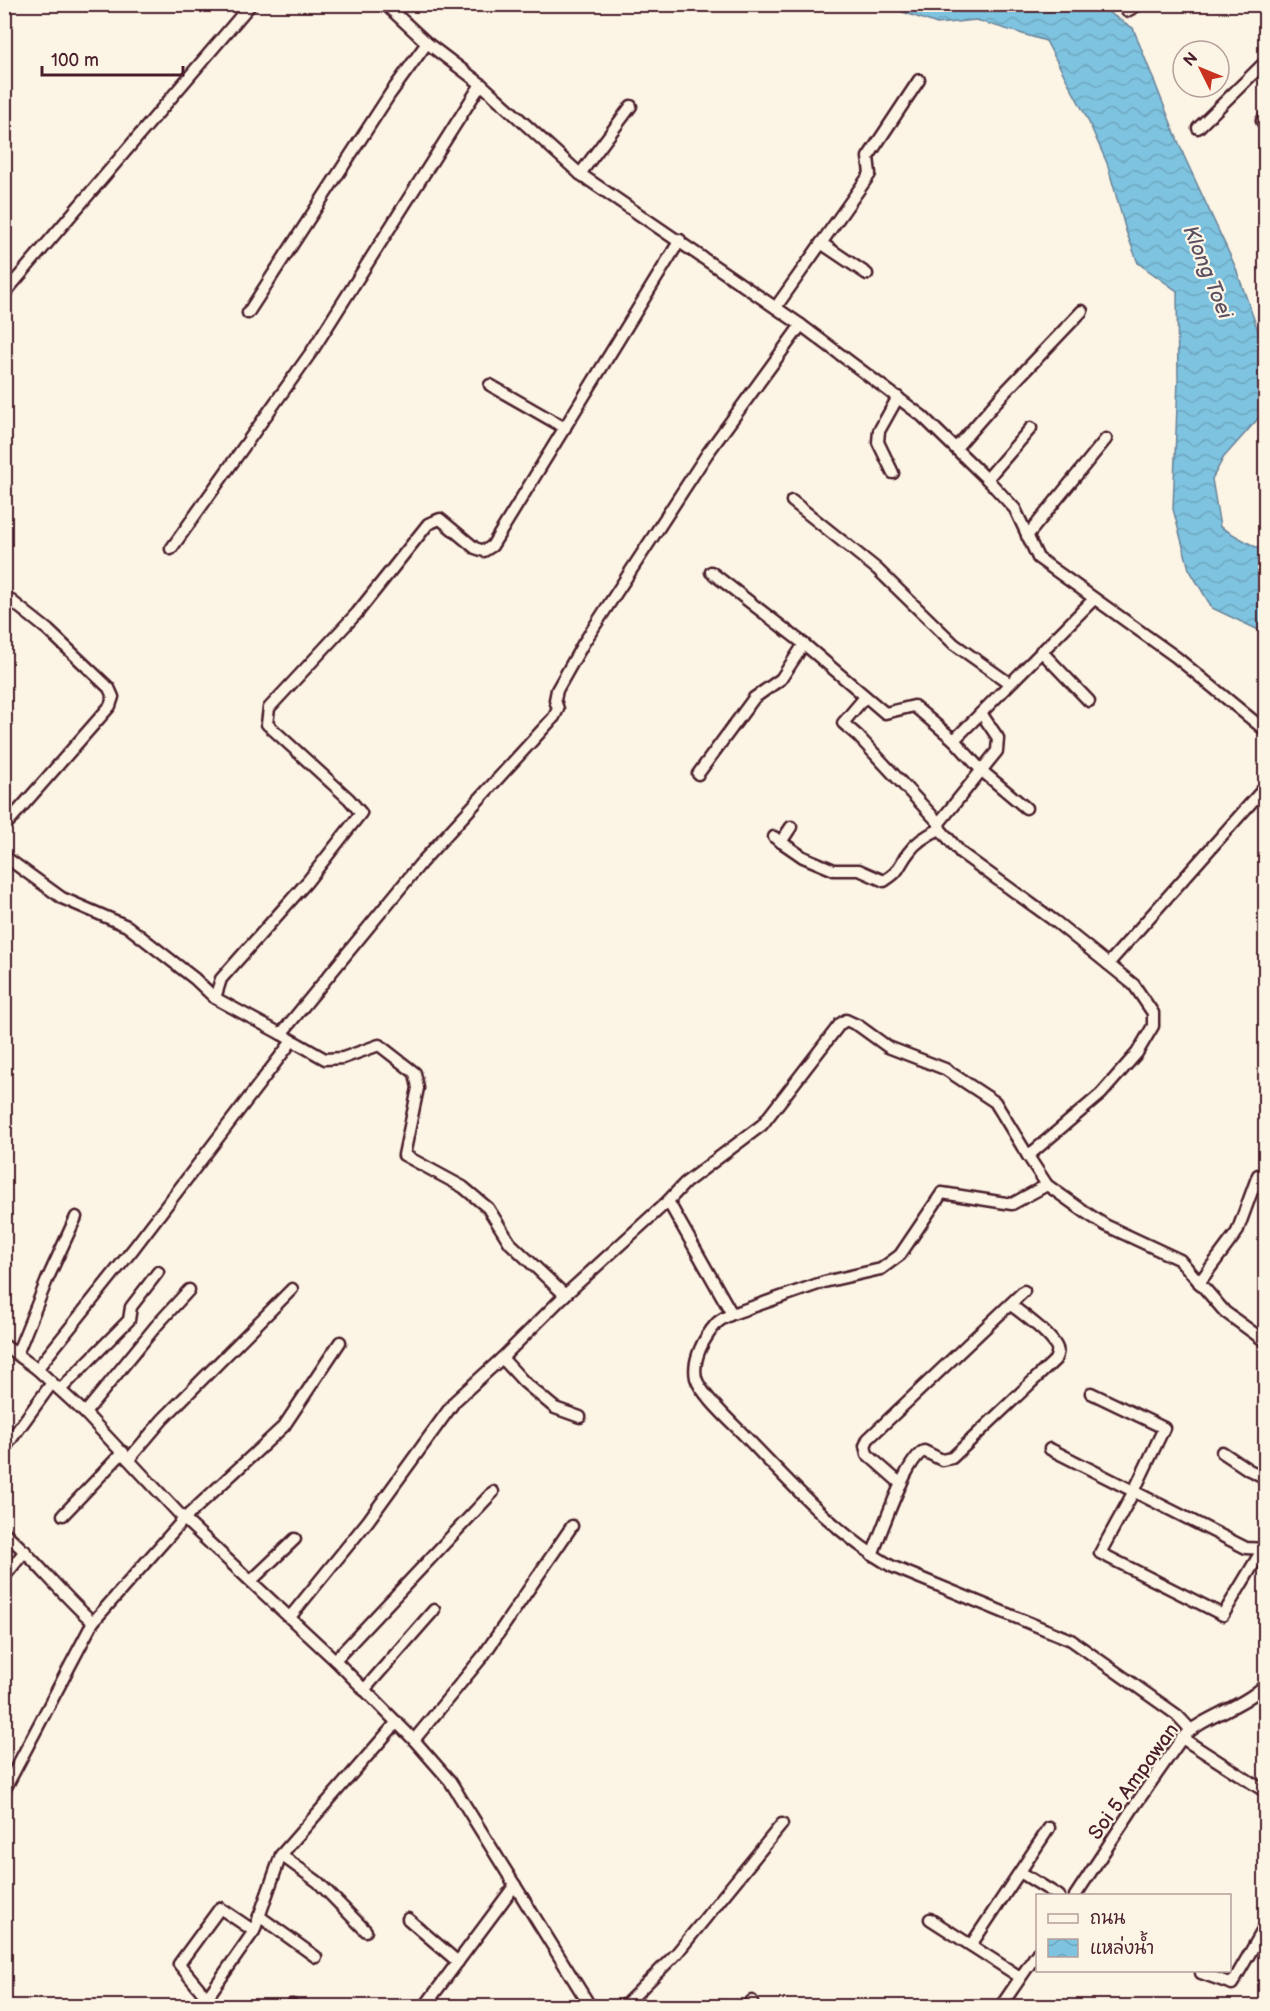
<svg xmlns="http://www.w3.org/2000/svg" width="1270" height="2011" font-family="'Balsamiq Sans','Playpen Sans Thai',sans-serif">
  <defs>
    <pattern id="water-waves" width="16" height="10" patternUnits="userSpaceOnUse" patternTransform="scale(1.5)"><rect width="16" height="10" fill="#7ec3df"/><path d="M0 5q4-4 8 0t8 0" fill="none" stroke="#6ea7c0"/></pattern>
  </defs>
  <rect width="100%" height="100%" fill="#fcf5e5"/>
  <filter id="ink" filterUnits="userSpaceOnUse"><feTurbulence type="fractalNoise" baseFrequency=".0167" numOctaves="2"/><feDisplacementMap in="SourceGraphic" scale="12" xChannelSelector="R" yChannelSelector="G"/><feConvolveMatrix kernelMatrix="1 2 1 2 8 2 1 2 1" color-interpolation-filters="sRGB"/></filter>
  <g filter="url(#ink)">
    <path fill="url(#water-waves)" stroke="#698197" stroke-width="1.5" d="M883 5H1097L1133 28 1184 156 1235 266 1265 350V411L1224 457 1212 479 1220 527 1261 550 1265 551V633L1212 608 1189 569 1173 509 1178 380 1177 291 1138 263 1126 231 1107 163 1087 118 1046 41 976 20 937 24Z"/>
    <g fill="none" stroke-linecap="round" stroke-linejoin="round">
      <defs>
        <g id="minor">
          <path d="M385 4 427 43 481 84 580 174 801 325 922 416 987 479 1015 509 1038 558 1176 657 1266 731"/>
          <path d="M1127 11 1140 4"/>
          <path d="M1266 115 1262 121 1266 127"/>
          <path d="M1198 128 1266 61"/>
          <path d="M580 174 631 106"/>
          <path d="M821 243 867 274"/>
          <path d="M4 294 251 4"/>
          <path d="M776 307 870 174 868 157 919 80"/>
          <path d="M248 313 390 94 427 43"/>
          <path d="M490 385 565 428"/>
          <path d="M956 448 1004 393 1082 311"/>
          <path d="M893 473 878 442 879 431 898 397"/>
          <path d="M987 479 1031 428"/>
          <path d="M792 501 877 569 954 644 1009 683"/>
          <path d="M1027 536 1106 439"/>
          <path d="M171 549 312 351 481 84"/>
          <path d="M711 572 804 644 885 713 914 706 954 740 982 771 1026 808"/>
          <path d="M4 595 48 630 109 688 113 697 110 706 4 827"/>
          <path d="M1094 599 981 713 998 738 997 751 939 823 940 829 961 853 1056 922 1134 985 1153 1013V1026L1137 1053 1101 1094 1028 1156 1047 1185 1085 1212 1105 1225 1180 1260 1225 1312 1266 1342"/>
          <path d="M1041 651 1089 701"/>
          <path d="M865 697 843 723 858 736 939 823"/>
          <path d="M954 740 981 713"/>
          <path d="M698 774 754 698 781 679 804 644"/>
          <path d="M774 837 803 857 834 870H859L884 881C902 870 897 867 909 852 916 842 929 834 940 829"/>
          <path d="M781 842 791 827"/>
          <path d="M4 856 62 898 127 926 195 979 215 998"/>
          <path d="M1108 964 1266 786"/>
          <path d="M281 1034 215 998 221 979 307 882 361 813 349 799 267 724 269 708 357 613 428 524 440 519 475 548 484 551 492 546 680 240"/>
          <path d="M668 1201 685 1183 762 1125 840 1024 846 1020 859 1026 888 1047 945 1069 995 1102 1028 1156"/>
          <path d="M1199 1283 1237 1232 1258 1175"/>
          <path d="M565 1295 510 1243 488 1208 463 1187 404 1155 418 1088 415 1073 379 1045 343 1058 325 1059 281 1034 421 863 554 717 558 709 555 700 557 690 583 644 707 454 801 325"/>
          <path d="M732 1314C727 1317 720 1319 716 1324 704 1338 692 1359 696 1378 700 1393 729 1420 740 1431 787 1479 834 1533 891 1566L1071 1640 1177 1715 1191 1730"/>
          <path d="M4 1345 37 1369 85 1413 184 1519 335 1660 414 1740 450 1781 590 2006"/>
          <path d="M17 1354 47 1280 76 1217"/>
          <path d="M502 1358 524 1382 555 1408 580 1417"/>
          <path d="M37 1369 134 1248 292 1041"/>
          <path d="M60 1390 129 1320 131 1307 158 1272"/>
          <path d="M1091 1393 1164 1428 1134 1491 1100 1553 1223 1615 1262 1550"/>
          <path d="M85 1413 156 1326 189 1290"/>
          <path d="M4 1449 52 1383"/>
          <path d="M1050 1449 1246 1548 1266 1549"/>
          <path d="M1222 1452 1249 1470 1266 1478"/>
          <path d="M129 1459 163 1419 292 1289"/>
          <path d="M901 1484 867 1454 865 1446 868 1439 1024 1291"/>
          <path d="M63 1515 123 1452"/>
          <path d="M4 1532C36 1560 61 1594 93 1622L184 1519 284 1426 340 1342"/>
          <path d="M872 1555C881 1534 906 1458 924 1451L942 1460 952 1458 1055 1360C1057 1355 1059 1351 1056 1346 1048 1332 1024 1315 1011 1305"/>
          <path d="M4 1577 25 1551"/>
          <path d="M251 1581 295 1539"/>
          <path d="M290 1617 368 1521 455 1401 502 1358 565 1295 668 1201 732 1314 824 1282 881 1269 900 1255 942 1193 1012 1204 1047 1185"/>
          <path d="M335 1660 493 1492"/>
          <path d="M364 1690 434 1610"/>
          <path d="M1182 1738 1266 1792"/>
          <path d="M414 1740 483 1656 572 1526"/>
          <path d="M4 1791 93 1622"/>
          <path d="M281 1855 318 1882 366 1931"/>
          <path d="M1020 1872 1059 1896"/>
          <path d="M1075 1896 1131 1811 1182 1738C1205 1715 1241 1709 1266 1684"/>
          <path d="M259 1916 316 1957"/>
          <path d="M408 1919 458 1962"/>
          <path d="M930 1919 1020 1977"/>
          <path d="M971 1945 1049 1828"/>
          <path d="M1201 1973 1232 1984 1266 1925"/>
          <path d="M207 1998 179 1964 220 1908 254 1931"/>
          <path d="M212 2006 207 1998 254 1931 281 1855 397 1722"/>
          <path d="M291 2006 292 2005"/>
          <path d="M425 2006 515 1885"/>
          <path d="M624 2006 677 1953 782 1824"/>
          <path d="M747 2006 752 2001"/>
          <path d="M1001 2006 1038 1952"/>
        </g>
      </defs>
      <use href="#minor" stroke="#4a1f2b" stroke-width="15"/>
      <use href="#minor" stroke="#fcf5e5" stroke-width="10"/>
    </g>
  </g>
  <g text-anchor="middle" stroke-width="4.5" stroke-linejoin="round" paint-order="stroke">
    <g font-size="20" fill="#4a1f2b" stroke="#fcf5e5">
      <text transform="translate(1133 1781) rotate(-54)" y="7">Soi 5 Ampawan</text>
    </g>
    <g font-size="21" font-style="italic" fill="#5a5061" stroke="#fcf5e5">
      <text transform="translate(1208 272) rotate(68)" y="7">Klong Toei</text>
    </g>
  </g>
  <rect width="1270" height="2011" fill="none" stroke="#fcf5e5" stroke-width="24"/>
  <rect x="12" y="12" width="1246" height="1987" fill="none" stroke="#4a1f2b" stroke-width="2" filter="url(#ink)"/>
  <rect x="1036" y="1894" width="195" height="78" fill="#fcf5e5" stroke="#b59f9b" stroke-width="1.5"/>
  <rect x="1048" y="1914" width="30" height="9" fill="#fcf5e5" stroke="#b59f9b" stroke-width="1.5"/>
  <text x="1090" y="1924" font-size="18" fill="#4a1f2b">ถนน</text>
  <rect x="1048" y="1939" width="30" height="18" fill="url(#water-waves)" stroke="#b59f9b" stroke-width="1.5"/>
  <text x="1090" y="1954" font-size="18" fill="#4a1f2b">แหล่งน้ำ</text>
  <g transform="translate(1201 69) rotate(313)"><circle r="28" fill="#fcf5e5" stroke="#b59f9b" stroke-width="1.5"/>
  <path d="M0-4.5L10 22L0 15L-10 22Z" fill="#c8321e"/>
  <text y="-9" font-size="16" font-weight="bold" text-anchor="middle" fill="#4a1f2b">N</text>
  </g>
  <path d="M42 66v9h141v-9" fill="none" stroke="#4a1f2b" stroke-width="3"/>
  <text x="51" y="66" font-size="18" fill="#4a1f2b" stroke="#fcf5e5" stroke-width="4.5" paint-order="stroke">100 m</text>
</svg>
